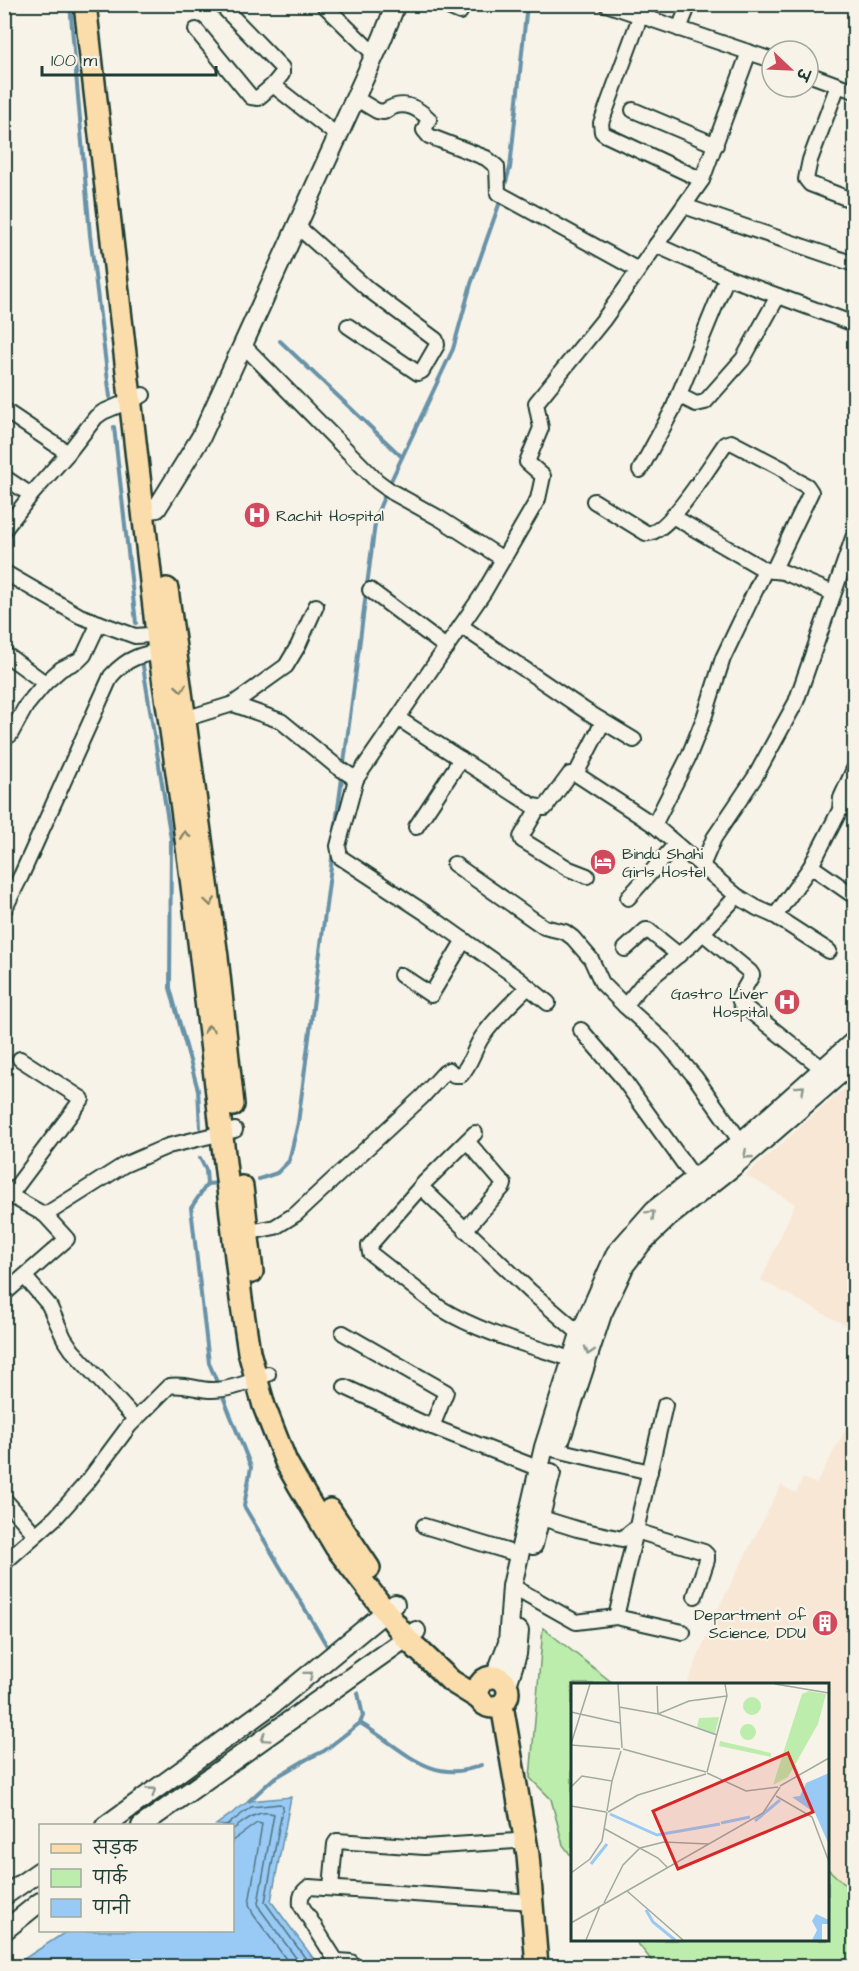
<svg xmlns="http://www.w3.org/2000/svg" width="859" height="1971" font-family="'Architects Daughter','Playpen Sans Deva',sans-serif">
  <rect width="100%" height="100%" fill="#f7f3e8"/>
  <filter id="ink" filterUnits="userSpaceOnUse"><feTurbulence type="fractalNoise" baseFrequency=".0167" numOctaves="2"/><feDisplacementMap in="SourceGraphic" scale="12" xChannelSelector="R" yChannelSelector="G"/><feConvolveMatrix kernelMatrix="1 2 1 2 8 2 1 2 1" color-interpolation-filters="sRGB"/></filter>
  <g filter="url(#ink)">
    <g fill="#f8e7d5">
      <path d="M854 1080V1330L761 1280 795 1204 746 1175Z"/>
      <path d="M854 1414V1893L828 1869V1684H687L716 1613 781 1485 796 1493 803 1478 816 1484Z"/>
    </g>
    <g fill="#bdedac" stroke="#6e9570" stroke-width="1.5">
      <path d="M543 1628 614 1684H572V1857L563 1845 551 1799 530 1778Z"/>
      <path d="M828 1869 854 1893V1966H656L635 1940H828Z"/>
    </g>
    <path fill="#99caf5" stroke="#6892a8" stroke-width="1.5" d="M291 1797 271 1901 319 1966H13L67 1931 232 1930V1826L216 1825 249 1801Z"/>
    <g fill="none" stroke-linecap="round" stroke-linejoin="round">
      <g stroke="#507581" stroke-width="1.5">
        <path d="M226 1826 251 1807 280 1804 283 1806 265 1902 311 1966"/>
        <path d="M232 1830C245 1821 257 1809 274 1814L258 1903 260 1909 302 1966"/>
        <path d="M232 1841 257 1823 262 1824 249 1904 253 1914 291 1966"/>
      </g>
      <g stroke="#6892a8" stroke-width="4">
        <path d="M70 4 90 235 110 397"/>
        <path d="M503 192 510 168 527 4"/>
        <path d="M280 341 402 457"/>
        <path d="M114 427 136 623"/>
        <path d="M389 485 453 349 471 284 501 199"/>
        <path d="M142 660 171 839 170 988 198 1090 200 1127"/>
        <path d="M344 763 376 516 386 492"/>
        <path d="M335 831 342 778"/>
        <path d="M200 1158 206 1170 207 1184"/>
        <path d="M259 1179 277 1173 289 1161 298 1123 333 851"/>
        <path d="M219 1183 207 1184 191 1208 209 1363 219 1387"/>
        <path d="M222 1394 251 1467 244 1506 327 1646"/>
        <path d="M360 1723C400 1746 431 1787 481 1765"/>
        <path d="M249 1801 273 1779 307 1759 324 1751 360 1723 363 1716 358 1693"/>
      </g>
      <defs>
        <g id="street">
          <path d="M323 4 375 55"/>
          <path d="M441 4 460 12"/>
          <path d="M606 4 772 60"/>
          <path d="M640 17 601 123 602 132 606 135 702 180"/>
          <path d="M679 29 689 4"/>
          <path d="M196 30 251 97 258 98 273 85 282 74V68L220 4"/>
          <path d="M808 74 854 91"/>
          <path d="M273 85 338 136"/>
          <path d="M838 85 810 160 806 179 810 184 854 201"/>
          <path d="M355 98 377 111 384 112C400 100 415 105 429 119L424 130 429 136 486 158 497 167 498 193 638 270"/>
          <path d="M633 110 716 145"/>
          <path d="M684 206 854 264"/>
          <path d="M297 226 369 290 436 340 437 345 422 371 418 373 348 326"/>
          <path d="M656 245 727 277 854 324"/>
          <path d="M243 345 377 481 392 492 439 518 503 559"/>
          <path d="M678 395 696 404 705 402 743 359 778 296"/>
          <path d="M4 410 68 453 96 417 103 412 143 395"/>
          <path d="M640 470 673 409 727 277"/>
          <path d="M4 477 31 495"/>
          <path d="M594 501 646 533C667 537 712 462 725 444L731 442 783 469 794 479 807 486 811 492 773 571"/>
          <path d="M4 530 31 495 68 453"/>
          <path d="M767 570 783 572 833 593"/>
          <path d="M4 572 80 616 135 636 164 634"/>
          <path d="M370 590 447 648"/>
          <path d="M461 626 586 711 634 740"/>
          <path d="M4 653 45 683"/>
          <path d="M233 704 286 666 298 646 316 606"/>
          <path d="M399 719 533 806 545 808 570 774H576L603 722"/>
          <path d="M178 721 233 704 247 709 281 721 336 766 356 779 484 592 538 499 543 476 527 462 541 428 536 403 604 319 702 180 749 52"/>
          <path d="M4 738 10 735 26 706 45 683 61 669 79 660 84 655 99 623"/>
          <path d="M576 774 654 825 737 896 757 908 775 916 829 951"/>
          <path d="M356 779 338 846 340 857 427 914 516 977 548 1003"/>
          <path d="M841 802 854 811"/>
          <path d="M538 808 521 837 522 840 569 869 587 876"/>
          <path d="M654 825 688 758 704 718 723 658 765 570 674 517"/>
          <path d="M416 827 461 759"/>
          <path d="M454 864 544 927 565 932 573 938 591 959 602 983 625 1006"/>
          <path d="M702 866 714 838 755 777 796 702 854 535"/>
          <path d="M811 866 854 896"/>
          <path d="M737 896 693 943 641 986 625 1006 665 1042 695 1077 741 1142"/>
          <path d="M628 898 676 844"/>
          <path d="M4 910 21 876 111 676C128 657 142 654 167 650"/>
          <path d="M775 916 811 866 840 810 841 798 854 769"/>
          <path d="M703 933 750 972 752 975 739 998 741 1004 823 1069"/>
          <path d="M625 949 646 930H648L679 955"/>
          <path d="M401 975 431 995 464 940"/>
          <path d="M581 1030 620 1075 695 1179"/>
          <path d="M475 1133 424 1183 369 1246 370 1253 440 1308C479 1332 527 1345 571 1359"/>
          <path d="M421 1187 530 1291 580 1334"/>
          <path d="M4 1192 45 1215 124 1165 168 1146 235 1130"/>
          <path d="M10 1195 82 1099 20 1059"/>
          <path d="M465 1230 503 1187 504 1184 467 1141"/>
          <path d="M240 1234 275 1227 296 1214 422 1097 444 1073 449 1070 454 1075H461C471 1064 474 1049 482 1037 495 1018 512 1003 528 987"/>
          <path d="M25 1277 49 1305 64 1338 72 1350 135 1419"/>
          <path d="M4 1294 67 1239 45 1215"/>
          <path d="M343 1333 446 1392 432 1427"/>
          <path d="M345 1387 425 1424 540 1469"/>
          <path d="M544 1447 650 1472"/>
          <path d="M4 1499 35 1534"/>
          <path d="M532 1515 577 1529 622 1539 633 1530 636 1531 704 1552 707 1555V1560L695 1596"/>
          <path d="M424 1526 520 1555"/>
          <path d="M4 1563 56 1517 88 1481 129 1426 169 1386C184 1383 197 1390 212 1390 231 1390 251 1382 268 1374"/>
          <path d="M512 1586 576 1622 616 1617 683 1632"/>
          <path d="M616 1617 665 1405"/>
          <path d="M331 1887 335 1844 337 1841 424 1847 515 1841"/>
          <path d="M351 1962 339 1961 335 1959 301 1905C300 1896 302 1892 309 1887L533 1902"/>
        </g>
        <g id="secondary">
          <path d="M144 510 157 508 201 437 382 39 396 4"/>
          <path d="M561 1438 602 1314 625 1265 642 1243 668 1218 733 1167 854 1062"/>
          <path d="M533 1545 551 1473"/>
          <path d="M495 1677 508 1643 512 1586 544 1447 580 1334 616 1253 654 1210 741 1142 854 1041"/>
          <path d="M507 1685 517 1654 519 1631"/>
          <path d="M105 1826 273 1704 395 1604"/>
          <path d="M141 1826 416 1631"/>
          <path d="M4 1896 40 1871"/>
          <path d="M4 1931 40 1902"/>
        </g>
        <g id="primary">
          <path d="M85 4 159 651C193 866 215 1083 241 1299L249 1352 264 1406 286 1462 299 1485 336 1547 406 1638 451 1681 480 1699"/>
          <path d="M167 589 217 957 233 1105"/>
          <path d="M242 1187 252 1272"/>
          <path d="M330 1510 369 1568"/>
          <circle cx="493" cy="1692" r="15"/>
          <path d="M502 1705 528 1855 537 1966"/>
        </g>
      </defs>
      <use href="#street" stroke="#1f3d34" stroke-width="18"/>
      <use href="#secondary" stroke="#1f3d34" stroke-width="22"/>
      <use href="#primary" stroke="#1f3d34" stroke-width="26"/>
      <use href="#street" stroke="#f7f3e8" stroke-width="14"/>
      <use href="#secondary" stroke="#f7f3e8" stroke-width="18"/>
      <use href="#primary" stroke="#fbddab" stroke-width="21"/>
    </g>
    <defs><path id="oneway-chevron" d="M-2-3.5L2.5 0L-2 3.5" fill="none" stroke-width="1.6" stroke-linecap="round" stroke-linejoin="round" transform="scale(1.5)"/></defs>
    <g stroke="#82856a">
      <use href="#oneway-chevron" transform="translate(181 688) rotate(81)"/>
      <use href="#oneway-chevron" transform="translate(185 835) rotate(-97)"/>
      <use href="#oneway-chevron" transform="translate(210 902) rotate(82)"/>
      <use href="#oneway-chevron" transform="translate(209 1029) rotate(-97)"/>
    </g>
    <g stroke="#8b988e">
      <use href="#oneway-chevron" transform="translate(801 1089) rotate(-42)"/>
      <use href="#oneway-chevron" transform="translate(747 1155) rotate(139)"/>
      <use href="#oneway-chevron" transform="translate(651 1214) rotate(-45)"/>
      <use href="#oneway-chevron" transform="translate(589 1351) rotate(108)"/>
      <use href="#oneway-chevron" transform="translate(309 1675) rotate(-40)"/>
      <use href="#oneway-chevron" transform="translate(265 1738) rotate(145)"/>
      <use href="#oneway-chevron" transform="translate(152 1791) rotate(-36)"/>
    </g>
  </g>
  <defs>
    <symbol id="hospital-disc" viewBox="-11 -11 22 22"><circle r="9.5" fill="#d1495b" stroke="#f7f3e8"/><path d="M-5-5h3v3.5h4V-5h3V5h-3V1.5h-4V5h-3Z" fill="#fff"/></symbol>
    <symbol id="hotel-disc" viewBox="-11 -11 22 22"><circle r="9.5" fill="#d1495b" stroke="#f7f3e8"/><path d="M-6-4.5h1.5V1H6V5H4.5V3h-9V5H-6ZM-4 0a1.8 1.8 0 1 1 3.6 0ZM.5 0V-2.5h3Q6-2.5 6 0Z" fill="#fff"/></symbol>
    <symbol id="building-disc" viewBox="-11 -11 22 22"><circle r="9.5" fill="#d1495b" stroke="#f7f3e8"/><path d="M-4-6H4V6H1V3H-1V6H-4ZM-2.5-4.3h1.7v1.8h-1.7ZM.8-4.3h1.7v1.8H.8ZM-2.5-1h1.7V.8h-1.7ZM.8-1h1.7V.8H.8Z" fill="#fff"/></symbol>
  </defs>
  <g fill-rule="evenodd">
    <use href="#hospital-disc" x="242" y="500" width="30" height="30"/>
    <use href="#hotel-disc" x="588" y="847" width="30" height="30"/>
    <use href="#hospital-disc" x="772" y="987" width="30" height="30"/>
    <use href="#building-disc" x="810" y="1608" width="30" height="30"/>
  </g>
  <g text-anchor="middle" stroke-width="4.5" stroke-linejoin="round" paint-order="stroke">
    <g font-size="16" fill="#1f3d34" stroke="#f7f3e8" text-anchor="start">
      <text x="276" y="521">Rachit Hospital</text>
      <text x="622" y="859">Bindu Shahi<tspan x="622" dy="18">Girls Hostel</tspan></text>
      <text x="768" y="999" text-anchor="end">Gastro Liver<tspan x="768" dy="18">Hospital</tspan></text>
      <text x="806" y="1620" text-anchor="end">Department of<tspan x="806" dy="18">Science, DDU</tspan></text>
    </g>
  </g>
  <g transform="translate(571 1683)">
    <rect width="258" height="258" fill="#f7f3e8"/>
    <path d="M238 8 255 11 247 41 217 94 202 102 231 11ZM172 23a9 9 0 1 1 18 0a9 9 0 1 1-18 0ZM148 34 144 51 126 44 128 35ZM169 49a8 8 0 1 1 16 0a8 8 0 1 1-16 0ZM149 58 200 70V74L148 63Z" fill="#bdedac"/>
    <path d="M258 90V162L244 130 221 114 229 113 235 100ZM245 231 258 237V241H251V257H241L246 247 241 238Z" fill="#99caf5"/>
    <path fill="none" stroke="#99caf5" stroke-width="3" d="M39 131 86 152 149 141M184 138 209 117M150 140 179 134M20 181 36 161M75 227 82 239 104 257"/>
    <path fill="none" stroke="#a1aaa0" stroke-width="1.5" d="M47 1 51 65M204 1 258 10M86 3 87 31 146 52M48 24 87 31 118 18 156 13M0 29 49 40M0 61 19 1M0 62 49 66M52 66 135 89M136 89 156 13 154 1M136 90 175 108 207 104M41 98 50 68M209 103 258 75M0 104 11 93 41 98 36 128M205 113 241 134 258 179M0 123 35 129M37 129 67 112 135 91M34 146 87 175 97 185M0 190 19 176 31 158 36 129M56 208 112 257M33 220 52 182 69 165 93 159 137 161M0 240 192 130 209 104M15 257 29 223"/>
    <path fill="#d62828" fill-opacity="0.15" stroke="#d62828" stroke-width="3" d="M217 70 242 129 107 186 82 128Z"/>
    <rect width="258" height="258" fill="none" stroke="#1f3d34" stroke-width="3"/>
  </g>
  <rect width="859" height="1971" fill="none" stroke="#f7f3e8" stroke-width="24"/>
  <rect x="12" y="12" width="835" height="1947" fill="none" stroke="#1f3d34" stroke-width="2" filter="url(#ink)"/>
  <rect x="39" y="1824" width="195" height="108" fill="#f7f3e8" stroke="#a1aaa0" stroke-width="1.5"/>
  <rect x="51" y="1844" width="30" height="9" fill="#fbddab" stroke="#a1aaa0" stroke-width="1.5"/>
  <text x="93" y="1854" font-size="18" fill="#1f3d34">सड़क</text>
  <rect x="51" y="1869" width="30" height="18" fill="#bdedac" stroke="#a1aaa0" stroke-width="1.5"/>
  <text x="93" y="1884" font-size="18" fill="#1f3d34">पार्क</text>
  <rect x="51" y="1899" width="30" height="18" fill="#99caf5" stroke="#a1aaa0" stroke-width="1.5"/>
  <text x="93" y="1914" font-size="18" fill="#1f3d34">पानी</text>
  <g transform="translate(790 69) rotate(113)"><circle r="28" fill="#f7f3e8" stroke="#a1aaa0" stroke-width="1.5"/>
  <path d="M0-4.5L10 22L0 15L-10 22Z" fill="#d1495b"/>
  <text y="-9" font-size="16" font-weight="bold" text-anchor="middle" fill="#1f3d34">उ</text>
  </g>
  <path d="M42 66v9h174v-9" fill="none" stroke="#1f3d34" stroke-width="3"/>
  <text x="51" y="66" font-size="18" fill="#1f3d34" stroke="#f7f3e8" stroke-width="4.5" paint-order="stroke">100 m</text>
</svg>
